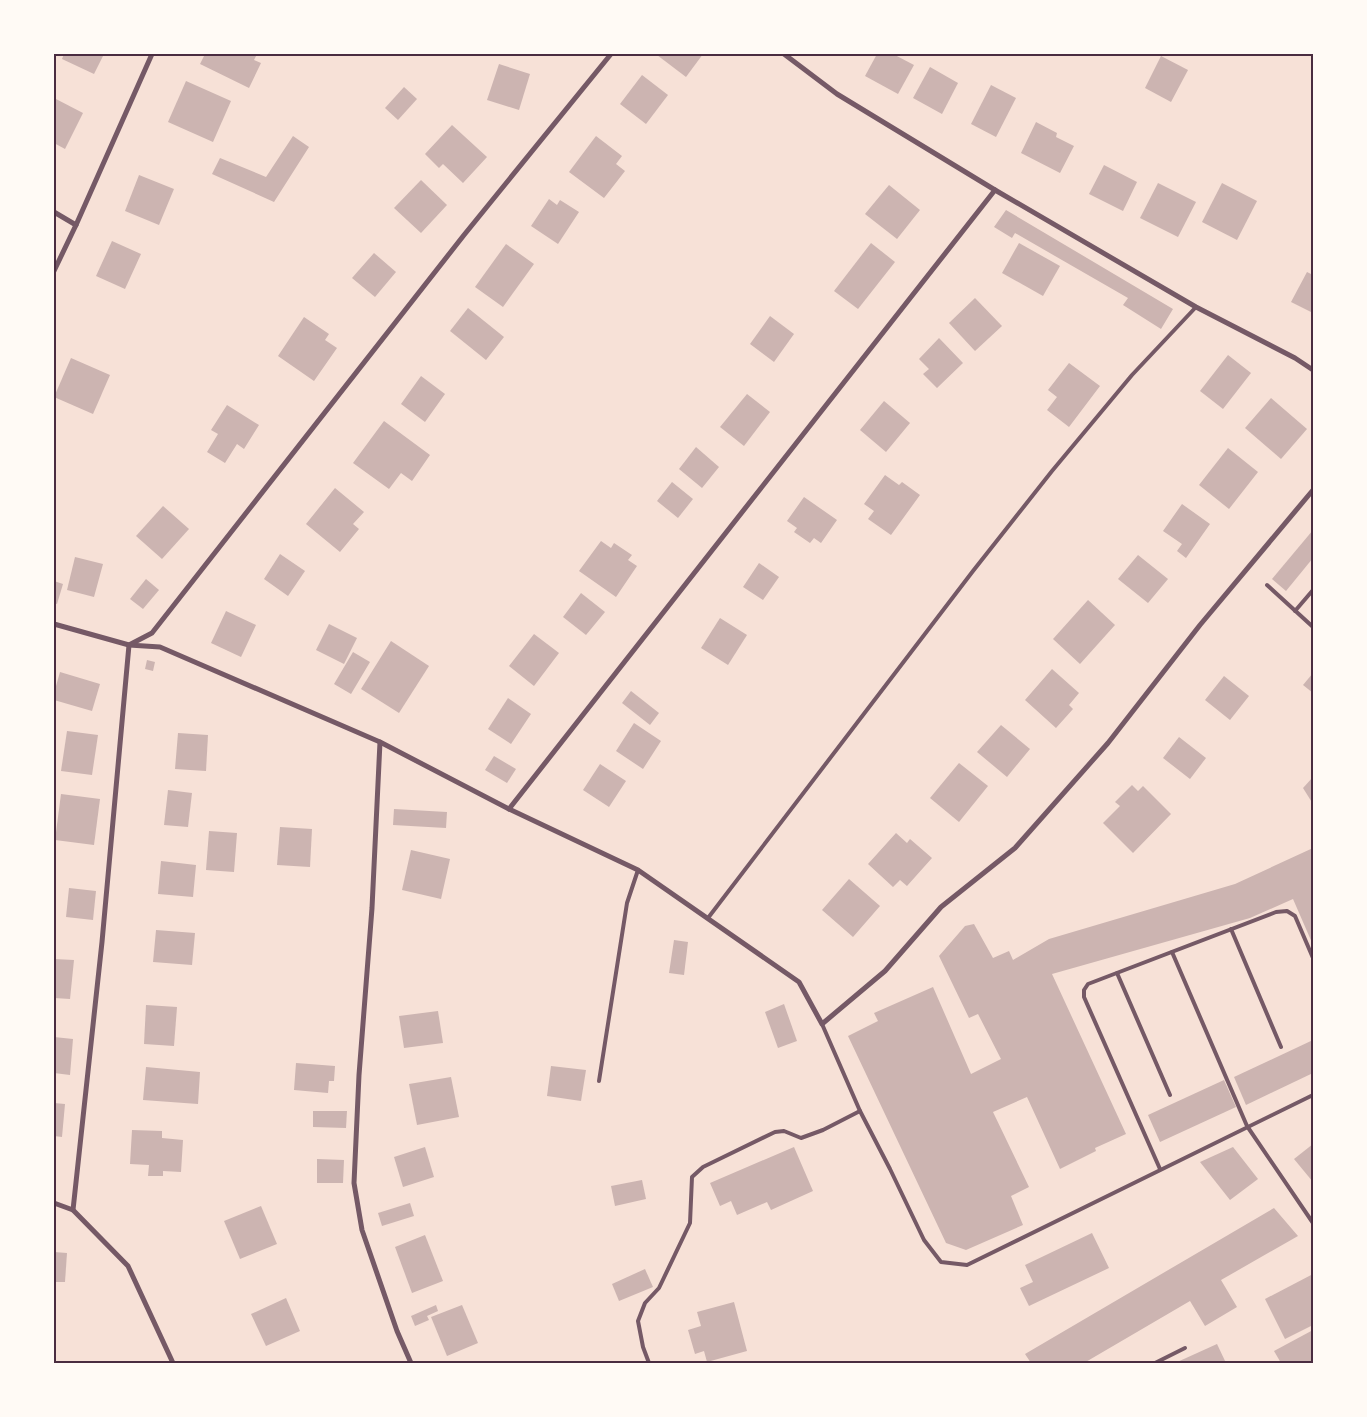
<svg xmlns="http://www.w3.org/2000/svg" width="1367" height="1417" font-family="'Fira Sans Condensed',sans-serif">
  <rect width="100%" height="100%" fill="#f7e1d7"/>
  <g fill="#ccb4b1">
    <path d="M64 54H104L94 74 62 59Z"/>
    <path d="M205 54H257L254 60 261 63 249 88 200 64Z"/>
    <path d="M659 54H703L686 77 657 55Z"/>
    <path d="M877 54H893L914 65 898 94 865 76Z"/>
    <path d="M1161 56 1188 70 1171 102 1145 88Z"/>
    <path d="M499 64 530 74 519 110 487 100Z"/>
    <path d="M930 67 958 83 942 114 913 98Z"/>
    <path d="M642 75 668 95 646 124 620 104Z"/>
    <path d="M186 81 231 101 213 142 168 122Z"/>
    <path d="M991 85 1016 98 996 137 971 124Z"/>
    <path d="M404 87 417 99 398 120 385 108Z"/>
    <path d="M54 98 83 113 65 149 54 143Z"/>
    <path d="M1036 122 1057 133 1056 137 1074 146 1060 173 1021 153Z"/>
    <path d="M452 125 487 157 463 183 443 164 439 168 425 154Z"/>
    <path d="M293 136 309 147 274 202 212 174 220 158 266 177Z"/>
    <path d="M596 136 622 156 616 164 625 171 604 198 569 172Z"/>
    <path d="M1104 165 1137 182 1123 211 1089 194Z"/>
    <path d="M139 175 174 189 159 225 125 211Z"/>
    <path d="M421 180 447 205 421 233 394 208Z"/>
    <path d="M1158 183 1196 202 1178 237 1140 218Z"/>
    <path d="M1222 183 1257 201 1237 240 1202 222Z"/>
    <path d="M889 185 920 210 897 239 865 214Z"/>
    <path d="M549 199 557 205 560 200 579 212 558 244 531 226Z"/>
    <path d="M1006 210 1173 309 1161 329 1123 305 1128 298 1015 233 1012 238 994 227Z"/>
    <path d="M112 241 141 254 125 289 96 276Z"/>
    <path d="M871 243 895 262 858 309 834 291Z"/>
    <path d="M1019 243 1060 266 1043 296 1002 273Z"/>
    <path d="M506 244 534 264 503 307 475 287Z"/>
    <path d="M374 253 396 272 375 297 352 278Z"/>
    <path d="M1307 272 1313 275V313L1291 302Z"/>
    <path d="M975 298 1002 326 975 351 949 323Z"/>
    <path d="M468 308 504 337 486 360 450 331Z"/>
    <path d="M770 316 794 334 774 362 750 344Z"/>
    <path d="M304 317 329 334 325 340 337 348 314 381 278 356Z"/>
    <path d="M939 338 963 363 937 388 923 374 929 369 919 359Z"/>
    <path d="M1228 355 1251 373 1223 409 1200 391Z"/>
    <path d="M71 358 110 375 93 414 54 397Z"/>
    <path d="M1069 363 1100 386 1069 427 1047 410 1057 397 1048 390Z"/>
    <path d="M421 376 445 394 425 422 401 404Z"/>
    <path d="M747 394 770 412 744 446 720 427Z"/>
    <path d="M1271 398 1307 429 1281 459 1245 428Z"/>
    <path d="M884 401 910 423 886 452 860 430Z"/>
    <path d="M227 405 259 425 244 449 237 444 225 463 207 452 218 434 211 430Z"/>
    <path d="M384 421 430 455 412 481 401 473 389 489 353 463Z"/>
    <path d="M696 447 719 467 702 488 679 469Z"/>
    <path d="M1228 448 1258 472 1229 509 1199 485Z"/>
    <path d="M885 475 899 485 902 482 920 495 891 535 868 519 874 511 864 504Z"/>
    <path d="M672 482 693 499 678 518 657 501Z"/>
    <path d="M335 488 364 512 353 524 359 529 340 552 306 524Z"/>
    <path d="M804 497 837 520 821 543 814 538 810 543 794 532 797 528 787 521Z"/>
    <path d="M1182 504 1210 524 1186 558 1177 551 1182 544 1163 531Z"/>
    <path d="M163 506 189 529 162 559 136 536Z"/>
    <path d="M1313 530V558L1286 591 1272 579Z"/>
    <path d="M601 541 611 548 614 543 632 555 628 560 637 566 616 597 579 571Z"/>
    <path d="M280 554 305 571 288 596 264 579Z"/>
    <path d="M1138 555 1168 579 1148 603 1118 579Z"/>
    <path d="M75 557 103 564 94 597 67 590Z"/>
    <path d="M759 563 779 577 763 600 743 587Z"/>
    <path d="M146 579 159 590 143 609 130 599Z"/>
    <path d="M54 581 63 584 57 604 54 603Z"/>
    <path d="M581 593 605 612 586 635 563 617Z"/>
    <path d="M1088 600 1115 625 1080 664 1053 639Z"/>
    <path d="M226 611 256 625 241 657 211 643Z"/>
    <path d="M720 618 747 635 728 665 701 648Z"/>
    <path d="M329 624 357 638 344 664 316 650Z"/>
    <path d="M534 634 559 653 534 686 509 666Z"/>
    <path d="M391 641 429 666 399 713 361 689Z"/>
    <path d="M353 652 370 662 351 694 334 684Z"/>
    <path d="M147 660 155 662 153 671 145 669Z"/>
    <path d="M1052 669 1079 693 1069 705 1073 709 1056 728 1025 700Z"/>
    <path d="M60 672 100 684 92 711 54 700V693Z"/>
    <path d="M1313 673V693L1303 685Z"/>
    <path d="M1224 676 1249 696 1230 720 1205 700Z"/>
    <path d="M631 691 659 713 650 725 622 703Z"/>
    <path d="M508 698 531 714 511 744 488 729Z"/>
    <path d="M634 723 661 741 643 769 616 751Z"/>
    <path d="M1001 725 1030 749 1007 777 977 752Z"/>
    <path d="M67 731 98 735 92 775 61 771Z"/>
    <path d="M178 733 208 735 206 771 175 769Z"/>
    <path d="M1179 737 1206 758 1190 779 1163 758Z"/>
    <path d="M494 756 516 769 507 783 485 770Z"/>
    <path d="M959 763 988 786 959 822 930 798Z"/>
    <path d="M600 764 626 781 609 807 583 790Z"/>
    <path d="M1313 777V804L1303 788Z"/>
    <path d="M1132 785 1138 791 1143 786 1171 814 1133 853 1103 823 1120 806 1115 802Z"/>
    <path d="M168 790 192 793 188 827 164 825Z"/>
    <path d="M61 794 100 799 94 845 55 840Z"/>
    <path d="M394 809 447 812 446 828 393 825Z"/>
    <path d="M280 827 312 829 310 867 277 865Z"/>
    <path d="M209 831 237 833 234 872 206 870Z"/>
    <path d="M896 833 907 843 910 839 932 858 907 886 900 880 893 887 868 864Z"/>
    <path d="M1313 848V945L1293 899 1250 918 1052 974 1126 1134 1095 1148 1096 1151 1060 1169 1027 1097 993 1112 1029 1187 1011 1196 1023 1225 966 1250 946 1243 848 1036 878 1021 874 1013 933 987 971 1074 1001 1059 978 1014 969 1018 939 956 965 926 974 924 993 958 1009 951 1013 960 1049 939 1235 884Z"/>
    <path d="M411 850 450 859 441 899 402 890Z"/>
    <path d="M161 861 196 865 193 897 158 894Z"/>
    <path d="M849 879 880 906 853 937 822 910Z"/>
    <path d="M69 888 96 891 93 920 66 917Z"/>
    <path d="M156 930 195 933 192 965 153 962Z"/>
    <path d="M674 940 688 942 684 975 669 973Z"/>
    <path d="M54 959 74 960 70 999 54 998Z"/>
    <path d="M784 1004 797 1041 778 1048 765 1012Z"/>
    <path d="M146 1005 177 1007 174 1046 144 1044Z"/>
    <path d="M438 1011 443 1043 404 1048 399 1016Z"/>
    <path d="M54 1037 73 1039 70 1075 54 1073Z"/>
    <path d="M1313 1040V1073L1246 1105 1234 1077Z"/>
    <path d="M296 1063 335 1066 334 1081H329L328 1093 294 1090Z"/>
    <path d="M551 1066 586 1070 581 1101 547 1096Z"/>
    <path d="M146 1067 200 1072 198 1104 143 1100Z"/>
    <path d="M451 1077 459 1117 417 1125 409 1084Z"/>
    <path d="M1224 1080 1236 1107 1160 1142 1148 1115Z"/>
    <path d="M54 1103 65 1104 62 1137 54 1136Z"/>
    <path d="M313 1111H347L346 1128 313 1127Z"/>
    <path d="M132 1130 162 1131V1138L183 1140 181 1172 163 1171V1176H148L149 1165 130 1164Z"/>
    <path d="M1313 1144V1182L1294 1159Z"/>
    <path d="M425 1147 434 1177 403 1187 394 1157Z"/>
    <path d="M794 1147 813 1191 771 1210 767 1202 737 1215 731 1201 720 1206 710 1183Z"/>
    <path d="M1233 1147 1258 1179 1230 1200 1200 1162Z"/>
    <path d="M317 1159 344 1160 343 1183H317Z"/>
    <path d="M642 1180 646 1199 615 1206 611 1186Z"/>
    <path d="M410 1203 414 1216 382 1226 378 1213Z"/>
    <path d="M261 1206 277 1244 240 1259 224 1221Z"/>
    <path d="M1274 1208 1298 1236 1221 1280 1237 1307 1205 1326 1190 1301 1084 1363H1031L1025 1354Z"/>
    <path d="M1092 1233 1109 1268 1029 1306 1020 1288 1033 1282 1025 1265Z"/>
    <path d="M425 1235 443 1281 412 1293 395 1247Z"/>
    <path d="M54 1252 67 1253 65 1282H54Z"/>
    <path d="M645 1269 653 1287 619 1301 612 1284Z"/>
    <path d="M1313 1274V1325L1285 1339 1265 1299Z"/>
    <path d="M286 1298 300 1331 266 1346 251 1314Z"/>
    <path d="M734 1302 747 1351 707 1362 704 1351 695 1354 688 1330 701 1326 697 1312Z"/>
    <path d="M436 1305 438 1311 427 1316 429 1320 415 1326 411 1316Z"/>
    <path d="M462 1305 478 1343 447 1356 431 1317Z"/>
    <path d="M1313 1330V1363H1281L1274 1351Z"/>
    <path d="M1217 1344 1226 1363H1175Z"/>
  </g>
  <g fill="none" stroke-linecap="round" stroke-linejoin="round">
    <g stroke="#755966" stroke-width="4">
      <path d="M1267 585 1313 627"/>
      <path d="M1295 611 1313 590"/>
      <path d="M708 918 973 571 1052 471 1132 375 1196 307"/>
      <path d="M1231 929 1281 1047"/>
      <path d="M1172 952 1247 1126 1313 1223"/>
      <path d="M1117 973 1170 1095"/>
      <path d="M822 1024 860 1111 890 1169 924 1240 941 1262 967 1265 1313 1095"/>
      <path d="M599 1081 627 903 638 870"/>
      <path d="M1160 1169 1084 997V990L1088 984 1276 912 1287 911 1295 916 1313 958"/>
      <path d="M649 1363 643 1347 638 1321 645 1303 659 1288 690 1223 692 1177 703 1167 775 1132 784 1131 801 1138 823 1130 860 1111"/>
      <path d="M1155 1363 1185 1348"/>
    </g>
    <g stroke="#755966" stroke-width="5">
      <path d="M784 54 837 94 995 190 1196 307 1295 358 1313 370"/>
      <path d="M54 212 76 225"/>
      <path d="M54 271 76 225 152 54"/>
      <path d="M54 624 129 645 160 647 380 742 509 809 638 870 799 982 822 1024 885 971 941 907 1015 848 1108 743 1200 625 1313 490"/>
      <path d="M380 742 372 908 359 1075 354 1183 362 1230 397 1331 411 1363"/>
      <path d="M509 809 995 190"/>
      <path d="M54 1203 73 1210"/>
      <path d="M173 1363 128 1266 73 1210 102 942 129 645 152 633 464 235 611 54"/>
    </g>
  </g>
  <rect width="1367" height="1417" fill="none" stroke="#fffaf5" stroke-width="110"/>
  <rect x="55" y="55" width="1257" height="1307" fill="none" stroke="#4a2c40" stroke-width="2"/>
</svg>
